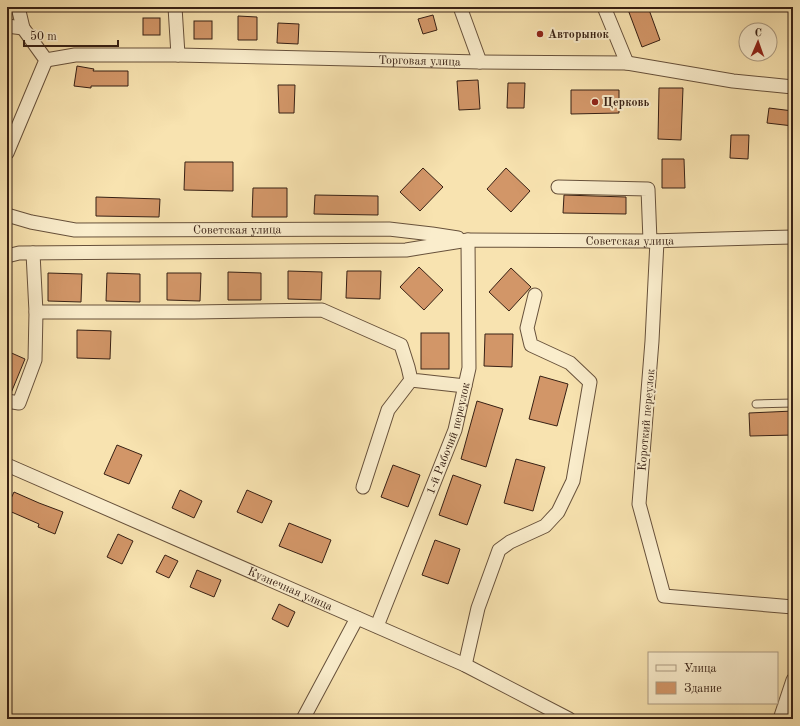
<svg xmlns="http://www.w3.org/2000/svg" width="800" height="726" font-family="'Old Standard TT',serif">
  <rect width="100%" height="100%" fill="#f8e3b0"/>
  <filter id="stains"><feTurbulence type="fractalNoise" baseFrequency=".005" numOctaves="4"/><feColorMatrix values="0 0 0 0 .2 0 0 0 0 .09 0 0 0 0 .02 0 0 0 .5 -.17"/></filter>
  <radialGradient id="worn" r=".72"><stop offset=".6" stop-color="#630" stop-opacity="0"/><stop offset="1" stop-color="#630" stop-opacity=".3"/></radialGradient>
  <g fill="#d29668" stroke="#372014">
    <path d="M627 7H648L660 40 642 47Z"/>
    <path d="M433 15 437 30 423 34 418 19Z"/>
    <path d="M238 16 257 17V40H238Z"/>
    <rect x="143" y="18" width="17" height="17"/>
    <rect x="194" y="21" width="18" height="18"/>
    <path d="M278 23 299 24 298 44 277 43Z"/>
    <path d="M77 66 94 69 93 71H128V86H91V88L74 86Z"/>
    <path d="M478 80 480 109 459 110 457 81Z"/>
    <path d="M508 83H525L524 108H507Z"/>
    <path d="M278 85H295L294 113H279Z"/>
    <path d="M659 88H683L681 140 658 139Z"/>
    <path d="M571 90H619V113L571 114Z"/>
    <path d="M769 108 793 111V126L767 123Z"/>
    <path d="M731 135H749L748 159 730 158Z"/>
    <path d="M662 159H684L685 188H662Z"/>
    <path d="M185 162H233V191L184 190Z"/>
    <path d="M423 168 443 187 420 211 400 192Z"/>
    <path d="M506 168 530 191 511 212 487 189Z"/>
    <path d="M253 188H287V217H252Z"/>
    <path d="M315 195 378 196V215L314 214Z"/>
    <path d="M564 195 626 197V214L563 213Z"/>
    <path d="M96 197 160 199 159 217 96 216Z"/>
    <path d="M419 267 443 290 424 310 400 287Z"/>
    <path d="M511 268 531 287 509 311 489 292Z"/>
    <path d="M288 271 322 272 321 300 288 299Z"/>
    <path d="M347 271H381L380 299 346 298Z"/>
    <path d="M228 272 261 273V300H228Z"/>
    <path d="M48 273 82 274 81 302 48 301Z"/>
    <path d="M107 273 140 274V302L106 301Z"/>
    <path d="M167 273H201L200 301 167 300Z"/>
    <path d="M77 330 111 331 110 359 77 358Z"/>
    <rect x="421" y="333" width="28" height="36"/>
    <path d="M485 334H513L512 367 484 366Z"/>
    <path d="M7 351 25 359 11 393H7Z"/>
    <path d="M540 376 568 384 557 426 529 419Z"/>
    <path d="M477 401 503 409 486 467 461 459Z"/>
    <path d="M793 411V435L750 436 749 413Z"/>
    <path d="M117 445 142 455 129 484 104 474Z"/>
    <path d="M516 459 545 467 533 511 504 503Z"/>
    <path d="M393 465 420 475 408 507 381 497Z"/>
    <path d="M453 475 481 485 467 525 439 515Z"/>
    <path d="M180 490 202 501 194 518 172 508Z"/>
    <path d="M247 490 272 501 262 523 237 512Z"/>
    <path d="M14 492 39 503 63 512 55 534 38 527 39 524 7 510V507Z"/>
    <path d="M289 523 331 540 322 563 279 546Z"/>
    <path d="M118 534 133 541 122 564 107 557Z"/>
    <path d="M435 540 460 549 448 584 422 575Z"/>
    <path d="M165 555 178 561 169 578 156 572Z"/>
    <path d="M197 570 221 580 214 597 190 587Z"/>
    <path d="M279 604 295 612 288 627 272 619Z"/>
  </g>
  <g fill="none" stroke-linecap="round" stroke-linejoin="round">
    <defs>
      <path id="lane" d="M756 404 793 403"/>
      <g id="street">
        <path d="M175 7 178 55"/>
        <path d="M460 7 480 62"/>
        <path d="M604 7 627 63"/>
        <path d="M7 26 23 28"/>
        <path id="s1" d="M46 60 75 55H178L480 62 627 63 733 81 793 87"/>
        <path d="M7 153 46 60 23 28 18 7"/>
        <path d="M558 187 648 189 650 241"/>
        <path id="s2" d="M7 215 31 222 75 230 389 229 432 234 458 238"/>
        <path d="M657 241 652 341 639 504 664 596 793 607"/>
        <path id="s3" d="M7 256 19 253 406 250 468 240 650 241 793 237"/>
        <path d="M36 312H194L322 310 401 345 408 367 411 380 465 386"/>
        <path d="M7 401 19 403 35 360 36 312 33 253"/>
        <path id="s4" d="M7 465 465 665 569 719"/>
        <path d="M363 487 388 410 411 380"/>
        <path id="s5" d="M377 626 455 430 469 368 468 240"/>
        <path d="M465 665 478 608 499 550 510 542 545 526 558 512 573 481 590 382 570 363 531 345 527 328 535 295"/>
        <path d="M303 719 357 618"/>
        <path d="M780 719 793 680"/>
      </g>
    </defs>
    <use href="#lane" stroke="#67513b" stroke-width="9"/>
    <use href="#street" stroke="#67513b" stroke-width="15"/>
    <use href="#lane" stroke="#faedcc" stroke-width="7"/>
    <use href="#street" stroke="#faedcc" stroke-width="13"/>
  </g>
  <g fill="#8f2418" stroke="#faedcc" stroke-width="1.5">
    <circle cx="540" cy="34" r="4"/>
    <circle cx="595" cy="102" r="4"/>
  </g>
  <g text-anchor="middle" stroke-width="4" stroke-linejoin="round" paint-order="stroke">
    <g font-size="12" font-weight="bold" fill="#372014" stroke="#faedcc" text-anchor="start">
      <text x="548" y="38">Авторынок</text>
      <text x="603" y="106">Церковь</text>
    </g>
    <g font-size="12" fill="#372014" stroke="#faedcc">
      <text dy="4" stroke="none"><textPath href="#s1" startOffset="374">Торговая улица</textPath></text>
      <text dy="4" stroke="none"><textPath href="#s2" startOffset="232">Советская улица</textPath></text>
      <text dy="4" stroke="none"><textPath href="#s3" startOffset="624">Советская улица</textPath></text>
      <text transform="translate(646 420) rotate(-85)" y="4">Короткий переулок</text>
      <text dy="4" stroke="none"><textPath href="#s5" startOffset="201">1-й Рабочий переулок</textPath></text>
      <text dy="4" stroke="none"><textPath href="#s4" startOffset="309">Кузнечная улица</textPath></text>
    </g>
  </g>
  <rect width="800" height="726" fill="none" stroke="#f8e3b0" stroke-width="24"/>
  <rect x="8" y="8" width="784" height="710" fill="none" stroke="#372014" stroke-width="2"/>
  <rect x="12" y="12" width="776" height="702" fill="none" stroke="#372014"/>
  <rect x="648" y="652" width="130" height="52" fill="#faedcc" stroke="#ac9b82"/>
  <rect x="656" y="665" width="20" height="6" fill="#faedcc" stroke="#ac9b82"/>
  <text x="684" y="672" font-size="12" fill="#372014">Улица</text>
  <rect x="656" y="682" width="20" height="12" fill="#d29668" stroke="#ac9b82"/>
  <text x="684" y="692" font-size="12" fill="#372014">Здание</text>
  <g transform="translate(758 42) rotate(2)"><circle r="19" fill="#faedcc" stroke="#ac9b82"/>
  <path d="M0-3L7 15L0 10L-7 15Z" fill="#8f2418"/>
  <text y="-6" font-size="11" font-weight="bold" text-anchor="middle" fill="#372014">С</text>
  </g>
  <path d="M24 40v6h94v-6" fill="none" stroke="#372014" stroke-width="2"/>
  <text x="30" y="40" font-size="12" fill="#372014" stroke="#faedcc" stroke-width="3" paint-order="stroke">50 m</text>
  <rect width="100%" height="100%" filter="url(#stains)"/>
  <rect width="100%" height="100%" fill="url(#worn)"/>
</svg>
